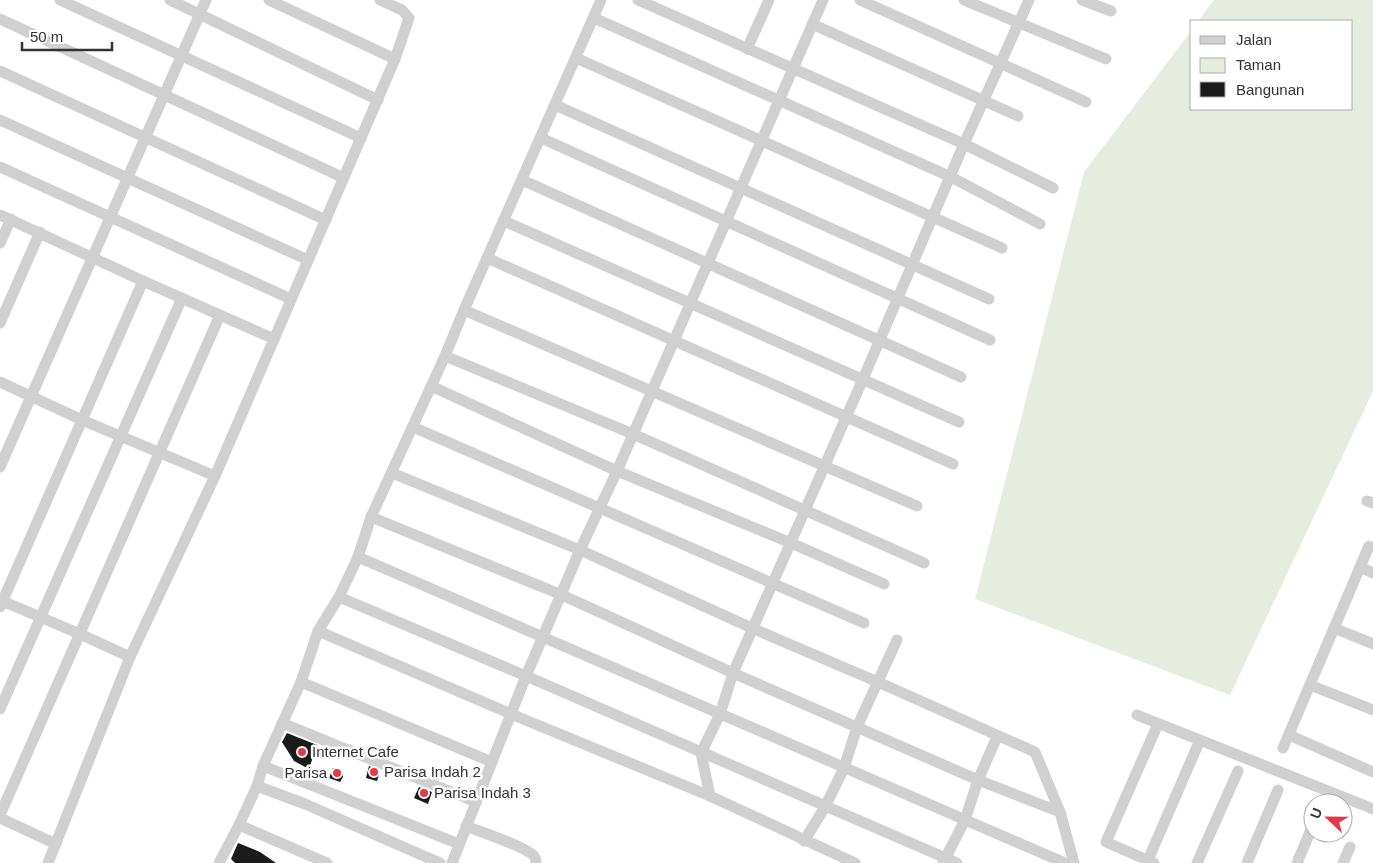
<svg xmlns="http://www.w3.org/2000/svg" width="1373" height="863" font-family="Arial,sans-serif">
  <rect width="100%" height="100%" fill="#fff"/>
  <path fill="#e6ecdf" d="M1214 0H1373V391L1230 695 975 599 1084 172 1192 30V109H1352V21H1198Z"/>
  <g fill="#1a1a1a">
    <path d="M287 733 317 745 309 769 294 761 282 742Z"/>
    <path d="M369 766 380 771 377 781 366 778Z"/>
    <path d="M333 768 341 769 343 777 340 782 329 778Z"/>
    <path d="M419 787 432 792 428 804 414 798Z"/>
    <path d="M238 843 260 852 276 863H235L231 859Z"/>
  </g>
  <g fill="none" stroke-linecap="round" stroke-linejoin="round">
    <g stroke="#d0d0d0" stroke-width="11">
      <path d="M60 0 361 138"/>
      <path d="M170 0 378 100"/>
      <path d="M269 0 395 59"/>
      <path d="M638 0 964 144 1053 188"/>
      <path d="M860 0 1086 102"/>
      <path d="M964 0 1106 59"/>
      <path d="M1082 0 1111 11"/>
      <path d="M594 18 951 177 1040 224"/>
      <path d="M0 19 344 178"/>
      <path d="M812 24 1018 116"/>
      <path d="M747 49 769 0"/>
      <path d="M576 58 1002 248"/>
      <path d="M0 71 326 220"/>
      <path d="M555 105 989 299"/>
      <path d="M0 120 308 260"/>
      <path d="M541 138 990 340"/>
      <path d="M0 167 291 299"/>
      <path d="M522 180 961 377"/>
      <path d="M0 215 143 281 274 339"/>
      <path d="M504 221 959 422"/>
      <path d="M0 243 11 219"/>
      <path d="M487 258 953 464"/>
      <path d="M464 310 917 506"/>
      <path d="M0 323 40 232"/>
      <path d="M445 356 633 434 924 563"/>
      <path d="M0 382 82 420 215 476"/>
      <path d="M431 386 617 471 791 543 884 584"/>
      <path d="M413 427 864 623"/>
      <path d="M0 467 206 0"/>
      <path d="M392 473 580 550 754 629 878 682 1035 752 1060 812 1074 863"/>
      <path d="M1367 501 1373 503"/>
      <path d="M371 517 562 595 733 673 978 780 1060 812"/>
      <path d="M358 557 1065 863"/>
      <path d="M1360 567 1373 573"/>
      <path d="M339 597 526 676 957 863"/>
      <path d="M0 600 80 634 130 657"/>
      <path d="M0 607 143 281"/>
      <path d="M1334 628 1373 644"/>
      <path d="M318 631 511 714 710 796 855 863"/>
      <path d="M301 682 492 762"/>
      <path d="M1310 685 1373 710"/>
      <path d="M0 709 182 298"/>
      <path d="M1137 715 1373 809"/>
      <path d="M282 723 476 802"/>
      <path d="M1289 735 1373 772"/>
      <path d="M1283 748 1369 546"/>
      <path d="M263 766 459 844"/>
      <path d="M257 786 305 804 440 863"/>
      <path d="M710 796 701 753 720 714 733 673 863 379 964 144 1029 0"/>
      <path d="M0 815 220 315"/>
      <path d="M0 818 56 844"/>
      <path d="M239 825 327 863"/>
      <path d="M466 826C480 832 525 846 534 856 536 859 536 860 536 863"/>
      <path d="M804 841 825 807 844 768 857 727 897 640"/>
      <path d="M1148 860 1200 740"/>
      <path d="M48 863 130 657 215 476 395 59 409 18 402 10 380 0"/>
      <path d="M219 863 239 825 257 786 263 766 301 682 318 631 339 597 358 557 371 517 445 356 464 310 601 0"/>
      <path d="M452 863 526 676 580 550 617 471 823 0"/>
      <path d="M943 863 965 820 978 780 997 737"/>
      <path d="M1154 863 1106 842 1158 724"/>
      <path d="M1197 863 1238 771"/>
      <path d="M1247 863 1278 790"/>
      <path d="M1297 863 1313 825"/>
      <path d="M1343 863 1350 847"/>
    </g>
  </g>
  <g fill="#e63946" stroke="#fff" stroke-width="2">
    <circle cx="302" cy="752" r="5"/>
    <circle cx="374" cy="772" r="5"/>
    <circle cx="337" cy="773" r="5"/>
    <circle cx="424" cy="793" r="5"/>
  </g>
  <g text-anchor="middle" stroke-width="5" stroke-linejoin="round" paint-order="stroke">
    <g font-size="15" fill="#333" stroke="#fff" text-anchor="start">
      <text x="312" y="757">Internet Cafe</text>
      <text x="384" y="777">Parisa Indah 2</text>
      <text x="327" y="778" text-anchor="end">Parisa</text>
      <text x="434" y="798">Parisa Indah 3</text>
    </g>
  </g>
  <rect x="1190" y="20" width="162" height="90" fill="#ffffff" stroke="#adadad"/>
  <rect x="1200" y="36" width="25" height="8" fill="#d0d0d0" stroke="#adadad"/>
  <text x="1236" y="45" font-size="15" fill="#333333">Jalan</text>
  <rect x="1200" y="58" width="25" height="15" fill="#e6ecdf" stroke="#adadad"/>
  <text x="1236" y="70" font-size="15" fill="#333333">Taman</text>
  <rect x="1200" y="82" width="25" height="15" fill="#1a1a1a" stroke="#adadad"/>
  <text x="1236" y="95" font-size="15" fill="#333333">Bangunan</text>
  <g transform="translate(1328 818) rotate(292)"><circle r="24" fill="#ffffff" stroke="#adadad"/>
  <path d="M0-4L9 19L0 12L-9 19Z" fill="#e63946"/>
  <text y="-8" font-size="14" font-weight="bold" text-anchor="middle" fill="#333333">U</text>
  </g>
  <path d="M22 42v8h90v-8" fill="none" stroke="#333333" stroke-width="2.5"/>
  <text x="30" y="42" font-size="15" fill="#333333" stroke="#ffffff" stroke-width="4" paint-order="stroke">50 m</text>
</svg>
